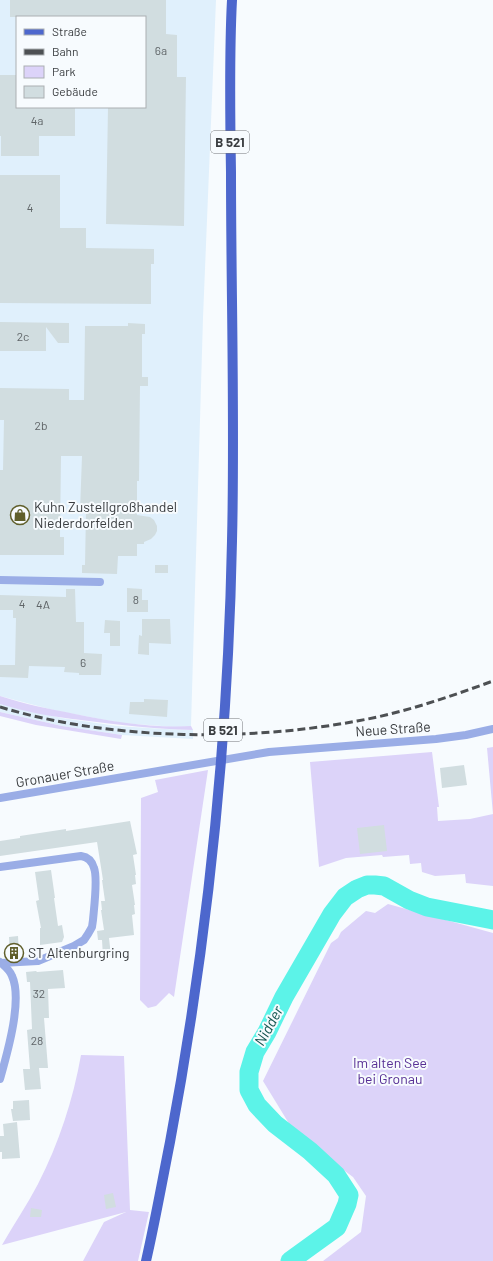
<svg xmlns="http://www.w3.org/2000/svg" width="493" height="1261" font-family="Barlow,sans-serif">
  <rect width="100%" height="100%" fill="#f7fbfe"/>
  <g fill="#e0f0fc" fill-rule="evenodd">
    <path d="M0 0H216L203 318 191 726 175 727 122 723 57 711 0 696ZM17 17H145V107H17Z"/>
    <path d="M0 704 62 718 117 726 164 729 193 730V739L122 735 62 726 0 712Z"/>
  </g>
  <g fill="#dcd3f9">
    <path d="M0 696C24 704 50 709 75 714 113 722 152 728 191 726L193 730C155 729 118 725 81 720 53 717 26 712 0 704Z"/>
    <path d="M0 712 62 726 122 735 121 739 36 725 0 716Z"/>
    <path d="M493 747V886L466 883 465 874 435 876 422 872 421 863 410 864 409 855 383 857 382 855 346 858 319 867 310 762 432 752 439 807H437L438 821 470 819 493 814 487 748Z"/>
    <path d="M208 770 174 997 169 993 156 1006 148 1008 140 1000 141 798 158 792 155 780Z"/>
    <path d="M388 904 493 933V1261H323L361 1232 366 1196 353 1177 296 1135 263 1081 331 943 338 938 341 932 366 911 375 913Z"/>
    <path d="M81 1055 124 1056 130 1210 149 1212 138 1261H83L104 1222 126 1212 2 1245C14 1224 27 1205 38 1184 59 1143 73 1100 81 1055Z"/>
  </g>
  <g fill="none" stroke-linecap="round" stroke-linejoin="round">
    <path stroke="#5cf3e8" stroke-width="19" d="M290 1261 337 1227 347 1204 349 1195 336 1175 310 1151 275 1124 257 1105 249 1090V1072L255 1052 267 1032 284 997 332 914 345 897 357 889 367 885H375L384 886 409 900 427 907 493 920"/>
  </g>
  <g fill="#d1dde0">
    <path d="M10 0H166V34L177 35V77H186L184 226 106 224 108 107H145V17H10Z"/>
    <path d="M0 75H17V107H75V136H39V156H1V136H0Z"/>
    <path d="M0 175H60V228H86V248L154 249V264H151V304L0 303Z"/>
    <path d="M0 322 69 323V343H58L46 327V351H0Z"/>
    <path d="M128 323 145 324V334H142V377H148V386H140L139 481H137V515L150 517 154 520 157 526V531L155 535 151 539 144 542V544H137V556H118L117 574 82 573V565H85L86 512 80 511 82 456H61L60 537H64V555H0V470H3L4 420H0V388L69 389V400H84L85 326H128Z"/>
    <rect x="155" y="565" width="13" height="8"/>
    <path d="M127 588 142 589V600H148V612H127Z"/>
    <path d="M66 589H75L76 622H84V653L102 654 101 675H79V673L64 672 65 667 29 666 28 678 0 677V665H15L16 618H13V610H0V595L66 597Z"/>
    <path d="M142 619H170L171 644 149 643V655L138 654 139 635 142 636Z"/>
    <path d="M105 620 120 621V646H110V633H104Z"/>
    <path d="M144 699 168 700 167 717 129 714 130 702H144Z"/>
    <path d="M464 765 467 785 442 788 440 768Z"/>
    <path d="M130 821 137 854 133 855 136 875H135L136 884 132 885 135 905H134L135 914 132 915 134 935 109 938 111 956 103 957 102 940H98L97 931 104 930 101 910H102L101 901H105L102 880H103L97 842 0 856V841L20 838V836L66 829V831Z"/>
    <path d="M384 825 387 851 360 854 357 828Z"/>
    <path d="M51 870 55 898H54L58 926 62 925 64 937 62 942 40 945V928H41L36 901 39 900 35 872Z"/>
    <path d="M18 936 19 955 10 956 9 937Z"/>
    <path d="M63 970 65 988 48 989 49 1018H44L48 1068H39L41 1089 25 1090 23 1069H30L27 1030 32 1029 30 982H27L26 972 36 971 37 972Z"/>
    <path d="M29 1100 30 1120 13 1121 11 1109H13V1101Z"/>
    <path d="M17 1122 20 1158 2 1159V1152H0V1136H4L3 1124Z"/>
    <path d="M113 1193 116 1207 106 1209 104 1195Z"/>
    <path d="M31 1208 42 1210 41 1217H30Z"/>
  </g>
  <g fill="none" stroke-linecap="round" stroke-linejoin="round">
    <g stroke="#9aade6" stroke-width="8">
      <path d="M0 580 100 582"/>
      <path d="M0 798 269 752 436 739 466 735 493 729"/>
      <path d="M0 867 81 856C88 857 92 861 94 868 98 878 94 908 93 920L92 927 88 934 84 940 74 946 38 961 1 963"/>
      <path d="M0 962C5 966 10 970 12 976 23 1000 7 1054 0 1079"/>
    </g>
    <path stroke="#4d67cd" stroke-width="10" d="M146 1261C155 1222 162 1182 170 1142 207 945 228 743 232 541 235 418 231 295 231 172 230 115 229 57 232 0"/>
    <path stroke="#4d5053" stroke-width="3" stroke-dasharray="8 4" stroke-linecap="butt" d="M0 707C109 740 245 742 357 721 403 713 449 697 493 681"/>
  </g>
  <defs>
    <symbol id="shop-ring" viewBox="-11 -11 22 22"><circle r="9.5" fill="#f7fbfe" stroke="#605f2b" stroke-width="1.5"/><path d="M-5-2.5h2.3a2.7 3.5 0 0 1 5.4 0H5L5.5 6h-11ZM-1.5-2.5h3a1.5 2.3 0 0 0-3 0Z" fill="#605f2b"/></symbol>
    <symbol id="building-ring" viewBox="-11 -11 22 22"><circle r="9.5" fill="#f7fbfe" stroke="#605f2b" stroke-width="1.5"/><path d="M-4-6H4V6H1V3H-1V6H-4ZM-2.5-4.3h1.7v1.8h-1.7ZM.8-4.3h1.7v1.8H.8ZM-2.5-1h1.7V.8h-1.7ZM.8-1h1.7V.8H.8Z" fill="#605f2b"/></symbol>
  </defs>
  <g fill-rule="evenodd">
    <use href="#shop-ring" x="9" y="504" width="22" height="22"/>
    <use href="#building-ring" x="3" y="942" width="22" height="22"/>
  </g>
  <g text-anchor="middle" stroke-width="4" stroke-linejoin="round" paint-order="stroke">
    <g font-size="12" fill="#5f6467">
      <text x="161" y="55">6a</text>
      <text x="37" y="125">4a</text>
      <text x="30" y="212">4</text>
      <text x="23" y="341">2c</text>
      <text x="41" y="430">2b</text>
      <text x="136" y="604">8</text>
      <text x="22" y="608">4</text>
      <text x="43" y="609">4A</text>
      <text x="83" y="667">6</text>
      <text x="39" y="998">32</text>
      <text x="37" y="1045">28</text>
    </g>
    <g fill="#f7fbfe" stroke="#727578" stroke-width="1">
      <rect x="211" y="131" width="38" height="22" rx="3"/>
      <rect x="204" y="719" width="38" height="22" rx="3"/>
    </g>
    <g font-size="13" font-weight="bold" fill="#393c3f">
      <text x="230" y="147">B 521</text>
      <text x="223" y="735">B 521</text>
    </g>
    <g font-size="14" fill="#393c3f" stroke="#f7fbfe" text-anchor="start">
      <text x="34" y="512">Kuhn Zustellgroßhandel<tspan x="34" dy="16">Niederdorfelden</tspan></text>
      <text x="28" y="958">ST Altenburgring</text>
    </g>
    <g font-size="14" fill="#393c3f" stroke="#f7fbfe">
      <text transform="translate(393 729) rotate(-4)" y="5">Neue Straße</text>
      <text transform="translate(65 774) rotate(-10)" y="5">Gronauer Straße</text>
    </g>
    <g font-size="14" fill="#562e94" stroke="#f7fbfe">
      <text x="390" y="1068">Im alten See<tspan x="390" dy="16">bei Gronau</tspan></text>
    </g>
    <g font-size="15" font-style="italic" fill="#145550" stroke="#f7fbfe">
      <text transform="translate(269 1026) rotate(-61)" y="5">Nidder</text>
    </g>
  </g>
  <rect x="16" y="16" width="130" height="92" fill="#f7fbfe" stroke="#abafb2"/>
  <rect x="24" y="29" width="20" height="6" fill="#4d67cd" stroke="#abafb2"/>
  <text x="52" y="36" font-size="12" fill="#393c3f">Straße</text>
  <rect x="24" y="49" width="20" height="6" fill="#4d5053" stroke="#abafb2"/>
  <text x="52" y="56" font-size="12" fill="#393c3f">Bahn</text>
  <rect x="24" y="66" width="20" height="12" fill="#dcd3f9" stroke="#abafb2"/>
  <text x="52" y="76" font-size="12" fill="#393c3f">Park</text>
  <rect x="24" y="86" width="20" height="12" fill="#d1dde0" stroke="#abafb2"/>
  <text x="52" y="96" font-size="12" fill="#393c3f">Gebäude</text>
</svg>
